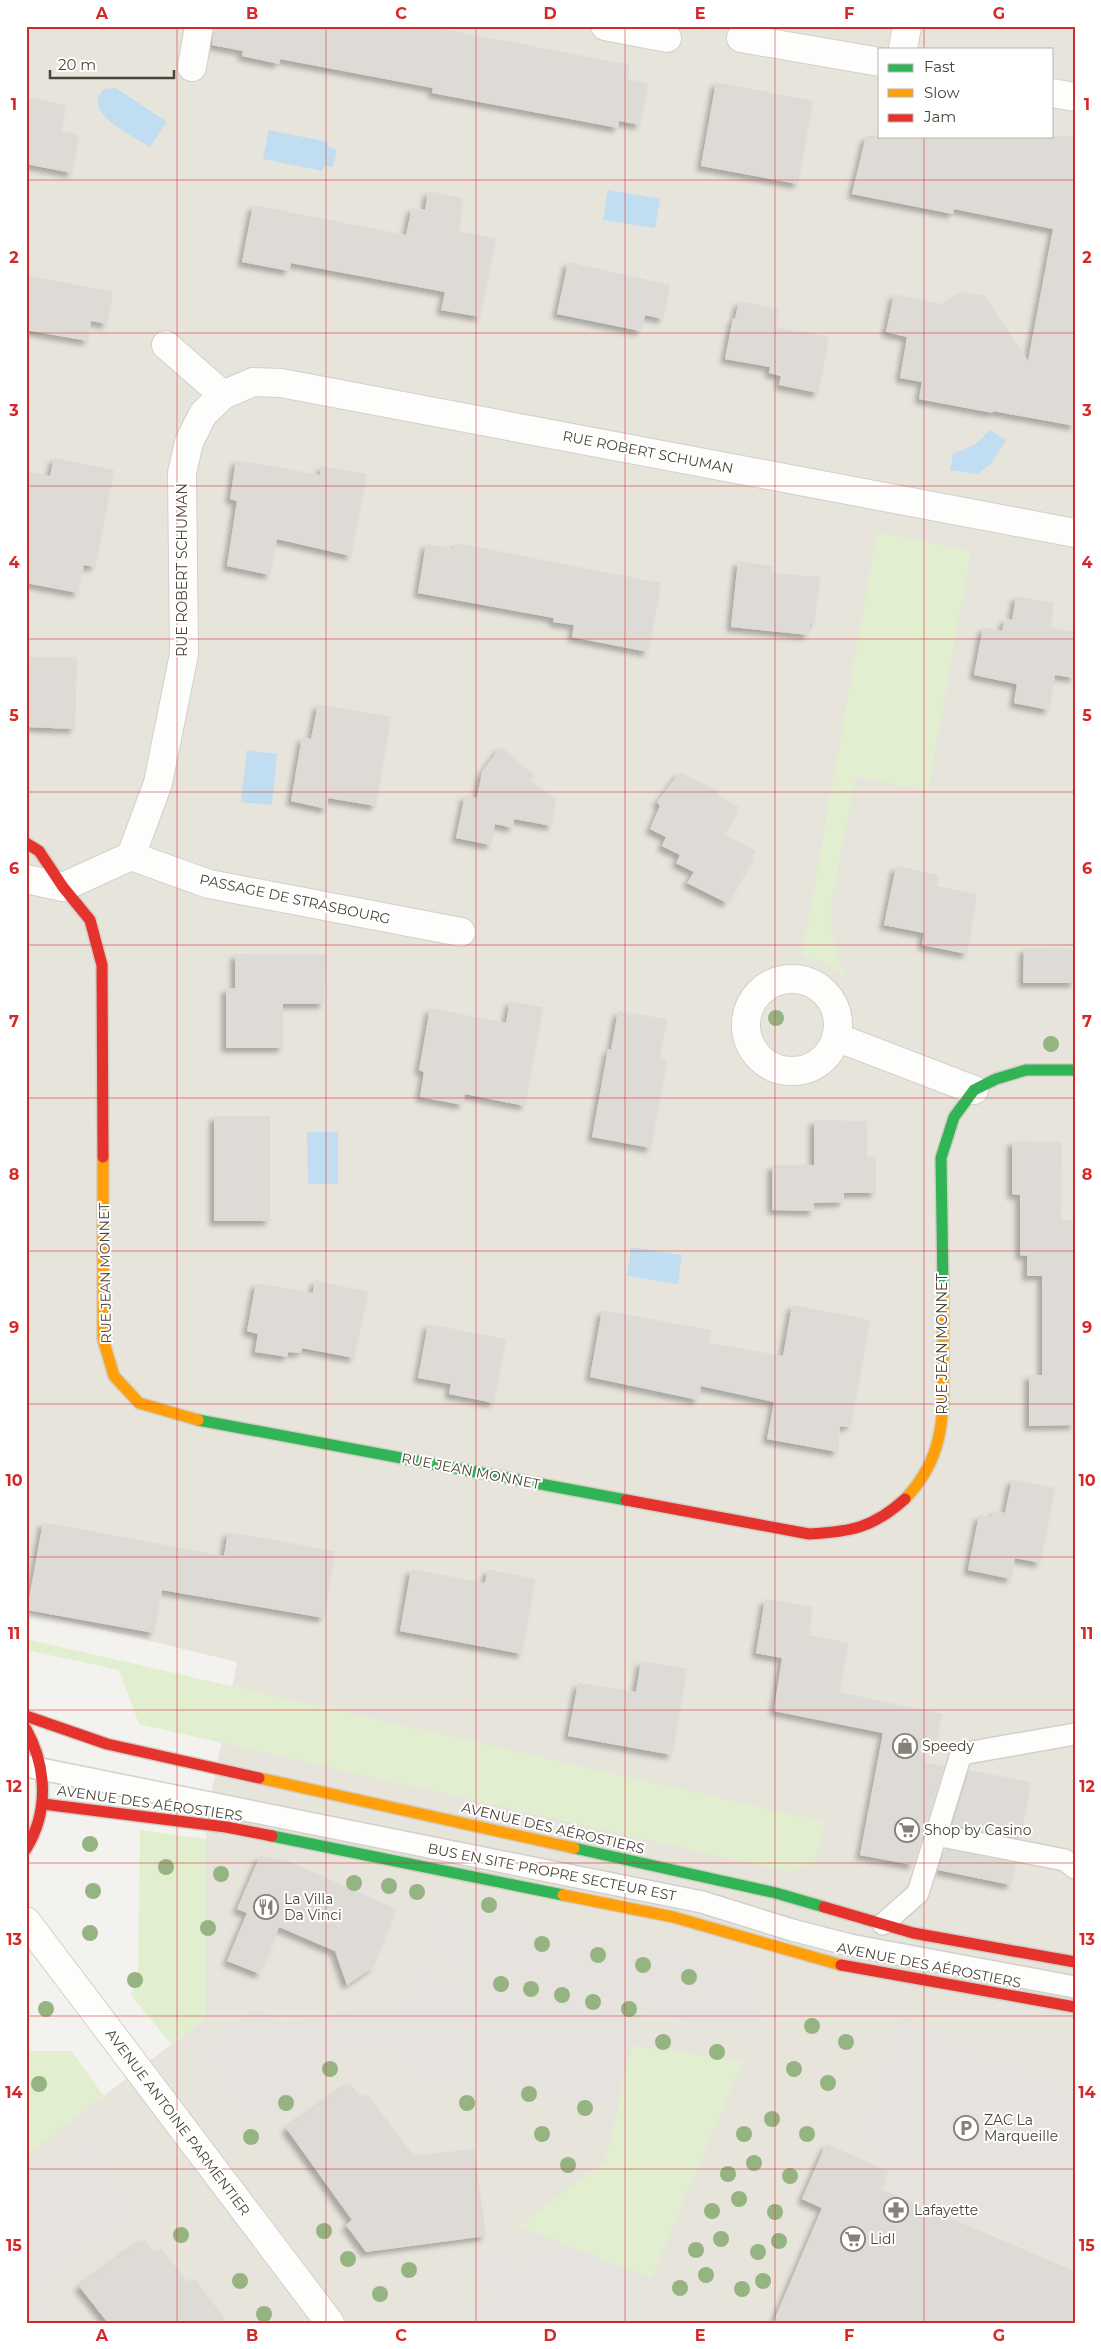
<svg xmlns="http://www.w3.org/2000/svg" width="1101" height="2349" font-family="Montserrat,sans-serif">
  <defs>
    <filter id="shadow"><feDropShadow dx="-4.5" dy="4.5" stdDeviation="2.5" flood-color="#0004"/></filter>
  </defs>
  <rect width="100%" height="100%" fill="#f4f2ee"/>
  <path fill="#e7e4dc" fill-rule="evenodd" d="M26 26H1075V2323H26V2155L206 2018V1822L237 1662 26 1611ZM880 49H1052V136H880Z"/>
  <g fill="#e1eecf">
    <path d="M877 532 971 551 928 791 856 777 831 903V929L838 958 846 977 826 963 802 956Z"/>
    <path d="M26 1639 825 1822 814 1863 788 1872 139 1724 119 1670 26 1650Z"/>
    <path d="M140 1830 206 1839V2018L171 2044 131 1995 138 1977Z"/>
    <path d="M632 2045 743 2061 651 2279 519 2226 605 2161Z"/>
    <path d="M26 2051H71L104 2096 26 2155Z"/>
  </g>
  <g fill="#e6e3df">
    <path d="M429 1902 746 1963 756 1969 768 1979 751 2037 638 2010V2004L415 1958Z"/>
    <path d="M410 1966 638 2008 616 2110 511 2089 510 2096 388 2072 391 2053 348 2056 255 2131 196 2054 255 2010 267 2012 280 2027 285 2023 403 2000Z"/>
    <path d="M903 2017 1075 2088V2267L897 2193 896 2162 851 2143Z"/>
    <path d="M89 2133 108 2158 142 2216 42 2288 56 2323H26V2180Z"/>
    <path d="M541 2235 651 2279 632 2323H451L487 2293 469 2269 506 2240 528 2264Z"/>
  </g>
  <g fill="#c0ddf1">
    <path d="M116 88 167 122 150 147C133 135 80 113 104 89Z"/>
    <path d="M269 130 328 142V146L337 150 333 167 324 166 322 171 263 159Z"/>
    <path d="M608 190 660 199 655 228 603 220Z"/>
    <path d="M990 430 1006 440 991 464 977 474 950 470 953 454 976 444Z"/>
    <path d="M247 750 277 754 272 805 241 802Z"/>
    <path d="M307 1132H338V1184H308Z"/>
    <path d="M631 1247 682 1255 678 1284 627 1276Z"/>
  </g>
  <g fill="#dedbd6" filter="url(#shadow)">
    <path d="M214 26H427L630 65 627 79 648 83 640 125 619 121 618 128 432 93 433 88 280 59 279 64 242 56 243 51 212 45Z"/>
    <path d="M716 82 813 101 798 184 701 166Z"/>
    <path d="M26 97 66 105 61 131 79 135 72 173 26 164Z"/>
    <path d="M866 136H1075V426L993 411V413L919 399 922 382 900 378 907 337 886 332 894 294 945 305 964 292 985 296 1028 361 1053 229 954 209 953 214 852 194Z"/>
    <path d="M428 191 463 198 459 231 496 239 480 317 441 310 445 292 291 263 289 271 242 262 253 205 406 235 412 207 425 210Z"/>
    <path d="M568 262 670 285 663 319 645 315 641 331 557 314Z"/>
    <path d="M26 275 113 292 107 324 91 321 88 341 26 330Z"/>
    <path d="M739 301 779 309 776 327 829 337 818 393 779 385 781 376 769 373 770 367 725 359 733 318 735 319Z"/>
    <path d="M54 458 114 470 95 567 84 565 78 593 26 583V471L50 476Z"/>
    <path d="M236 460 320 475 322 466 367 474 351 556 277 539 270 575 227 566 237 501 230 499Z"/>
    <path d="M456 543 661 583 648 652 572 637 574 625 553 622 554 618 418 593 426 544 454 549Z"/>
    <path d="M738 561 773 566 772 573 820 577 814 624H810L809 635 731 627Z"/>
    <path d="M1016 596 1054 603 1050 627 1075 632V678L1055 675 1049 710 1014 703 1017 684 974 675 983 627 1002 631 1005 618 1012 620Z"/>
    <path d="M26 657H77L75 729 26 727Z"/>
    <path d="M318 704 391 717 376 806 328 798 327 809 291 801 302 737 311 739Z"/>
    <path d="M501 746 534 775 530 780 556 799 552 826 514 819 513 828 495 824 491 845 456 838 465 795 477 798 482 772Z"/>
    <path d="M680 772 719 791 718 795 739 807 723 834 756 851 727 903 687 883 694 872 676 863 680 855 662 846 666 837 650 829 660 806 657 802Z"/>
    <path d="M896 866 938 875 937 886 977 894 967 954 922 945 924 933 884 925Z"/>
    <path d="M1024 948 1075 949V983H1023Z"/>
    <path d="M235 954 325 955 324 1004H283V1048H226V988H235Z"/>
    <path d="M510 1001 543 1007 525 1106 465 1094 463 1105 420 1097 424 1072 419 1070 430 1008 506 1023Z"/>
    <path d="M618 1011 667 1019 659 1059 667 1060 651 1148 592 1137 608 1049 611 1050Z"/>
    <rect x="214" y="1116" width="56" height="105"/>
    <path d="M814 1120 867 1121V1157H876V1193H844V1202L814 1203V1211L772 1210V1165H814Z"/>
    <path d="M1012 1141 1062 1142 1061 1220 1075 1221V1425L1029 1426V1375H1042V1276H1027V1256L1020 1255V1195L1012 1194Z"/>
    <path d="M315 1280 368 1292 354 1358 302 1348 301 1353 288 1352V1357L255 1352 258 1334 247 1331 256 1283 313 1293Z"/>
    <path d="M792 1305 870 1320 851 1426 840 1427 838 1452 767 1439 774 1402 701 1386 698 1400 590 1377 602 1310 711 1330 709 1343 783 1356Z"/>
    <path d="M428 1324 506 1339 494 1403 449 1394 451 1384 418 1378Z"/>
    <path d="M1012 1479 1055 1488 1040 1563 1015 1558 1011 1579 968 1570 979 1515 992 1517 994 1511 1005 1513Z"/>
    <path d="M43 1522 224 1556 228 1532 335 1551 324 1618 162 1590 154 1633 27 1610Z"/>
    <path d="M411 1569 485 1583 488 1569 535 1579 522 1654 400 1631Z"/>
    <path d="M765 1599 813 1607 809 1635 849 1643 839 1692 942 1714 936 1743 929 1742 925 1762 944 1766 913 1865 860 1855 883 1733 774 1711 782 1658 756 1653Z"/>
    <path d="M641 1661 687 1669 672 1755 568 1736 578 1683 636 1692Z"/>
    <path d="M969 1770 1031 1782 1020 1839 952 1825Z"/>
    <path d="M945 1849 1016 1863 1011 1885 938 1870Z"/>
    <path d="M260 1856 289 1861 396 1909 372 1968 347 1985 335 1951 279 1927 260 1974 227 1961 247 1913 237 1909Z"/>
    <path d="M350 2083 361 2097 367 2094 414 2156 474 2149 486 2236 366 2252 346 2225 352 2220 286 2128Z"/>
    <path d="M826 2144 889 2171 881 2189 1075 2271V2323H773L822 2208 802 2199Z"/>
    <path d="M144 2239 154 2253 161 2248 188 2282 195 2279 228 2323H108L79 2286Z"/>
  </g>
  <g fill="none" stroke-linecap="round" stroke-linejoin="round">
    <defs>
      <g id="lane">
        <path d="M26 1766 702 1902 792 1930 850 1945 1075 1987"/>
        <path d="M936 1835 961 1754 1075 1734"/>
        <path d="M883 1924 918 1893 936 1835 1065 1860 1075 1868"/>
      </g>
      <g id="street">
        <path d="M605 26 667 38"/>
        <path d="M741 38 880 62"/>
        <path d="M903 49 907 26"/>
        <path d="M192 67 199 26"/>
        <path d="M1052 93 1075 97"/>
        <path d="M166 345 223 395"/>
        <path d="M131 856 209 884 461 932"/>
        <path d="M26 879 63 887 131 856 158 783 184 654 182 473 189 442 203 414 223 395 253 382 281 383 1075 533"/>
        <circle cx="792" cy="1025" r="46"/>
        <path d="M836 1037 974 1090"/>
        <path d="M26 1921 330 2323"/>
      </g>
      <g id="fast">
        <path d="M943 1287 941 1158 954 1117 974 1090 996 1079 1026 1070H1075"/>
        <path d="M198 1420 626 1500"/>
        <path d="M272 1836 563 1895"/>
        <path d="M574 1848 776 1893 824 1907"/>
      </g>
      <g id="slow">
        <path d="M103 1157V1339L114 1376 139 1403 198 1420"/>
        <path d="M905 1499C943 1459 944 1420 943 1367 943 1341 943 1314 943 1287"/>
        <path d="M259 1778 574 1848"/>
        <path d="M563 1895 673 1917 841 1965"/>
      </g>
      <g id="jam">
        <path d="M26 843 39 851 63 887 90 920 102 965 103 1157"/>
        <path d="M626 1500 809 1534C850 1532 873 1528 905 1499"/>
        <path d="M26 1716 107 1744 259 1778"/>
        <path d="M26 1729C47 1767 49 1812 26 1849"/>
        <path d="M43 1804 226 1827 272 1836"/>
        <path d="M824 1907 913 1933 1075 1962"/>
        <path d="M841 1965 1075 2007"/>
      </g>
    </defs>
    <use href="#lane" stroke="#d2d0cb" stroke-width="24"/>
    <use href="#street" stroke="#d2d0cb" stroke-width="30"/>
    <use href="#fast" stroke="#d3cfc5" stroke-width="14"/>
    <use href="#slow" stroke="#d3cfc5" stroke-width="14"/>
    <use href="#jam" stroke="#d3cfc5" stroke-width="14"/>
    <use href="#lane" stroke="#fdfdfc" stroke-width="21"/>
    <use href="#street" stroke="#fdfdfc" stroke-width="28"/>
    <use href="#fast" stroke="#30b455" stroke-width="11"/>
    <use href="#slow" stroke="#ff9f0a" stroke-width="11"/>
    <use href="#jam" stroke="#e5322d" stroke-width="11"/>
  </g>
  <g fill="#96b382">
    <circle cx="776" cy="1018" r="8"/>
    <circle cx="1051" cy="1044" r="8"/>
    <circle cx="90" cy="1844" r="8"/>
    <circle cx="166" cy="1867" r="8"/>
    <circle cx="221" cy="1874" r="8"/>
    <circle cx="354" cy="1883" r="8"/>
    <circle cx="389" cy="1886" r="8"/>
    <circle cx="93" cy="1891" r="8"/>
    <circle cx="417" cy="1892" r="8"/>
    <circle cx="489" cy="1905" r="8"/>
    <circle cx="208" cy="1928" r="8"/>
    <circle cx="90" cy="1933" r="8"/>
    <circle cx="542" cy="1944" r="8"/>
    <circle cx="598" cy="1955" r="8"/>
    <circle cx="643" cy="1965" r="8"/>
    <circle cx="689" cy="1977" r="8"/>
    <circle cx="135" cy="1980" r="8"/>
    <circle cx="501" cy="1984" r="8"/>
    <circle cx="531" cy="1989" r="8"/>
    <circle cx="562" cy="1995" r="8"/>
    <circle cx="593" cy="2002" r="8"/>
    <circle cx="46" cy="2009" r="8"/>
    <circle cx="629" cy="2009" r="8"/>
    <circle cx="812" cy="2026" r="8"/>
    <circle cx="663" cy="2042" r="8"/>
    <circle cx="846" cy="2042" r="8"/>
    <circle cx="717" cy="2052" r="8"/>
    <circle cx="330" cy="2069" r="8"/>
    <circle cx="794" cy="2069" r="8"/>
    <circle cx="828" cy="2083" r="8"/>
    <circle cx="39" cy="2084" r="8"/>
    <circle cx="529" cy="2094" r="8"/>
    <circle cx="286" cy="2103" r="8"/>
    <circle cx="467" cy="2103" r="8"/>
    <circle cx="585" cy="2108" r="8"/>
    <circle cx="772" cy="2119" r="8"/>
    <circle cx="542" cy="2134" r="8"/>
    <circle cx="744" cy="2134" r="8"/>
    <circle cx="807" cy="2134" r="8"/>
    <circle cx="251" cy="2137" r="8"/>
    <circle cx="754" cy="2163" r="8"/>
    <circle cx="568" cy="2165" r="8"/>
    <circle cx="728" cy="2174" r="8"/>
    <circle cx="790" cy="2176" r="8"/>
    <circle cx="739" cy="2199" r="8"/>
    <circle cx="712" cy="2211" r="8"/>
    <circle cx="775" cy="2212" r="8"/>
    <circle cx="324" cy="2231" r="8"/>
    <circle cx="181" cy="2235" r="8"/>
    <circle cx="721" cy="2239" r="8"/>
    <circle cx="779" cy="2241" r="8"/>
    <circle cx="696" cy="2250" r="8"/>
    <circle cx="758" cy="2252" r="8"/>
    <circle cx="348" cy="2259" r="8"/>
    <circle cx="409" cy="2270" r="8"/>
    <circle cx="706" cy="2275" r="8"/>
    <circle cx="240" cy="2281" r="8"/>
    <circle cx="763" cy="2281" r="8"/>
    <circle cx="680" cy="2288" r="8"/>
    <circle cx="742" cy="2289" r="8"/>
    <circle cx="380" cy="2294" r="8"/>
    <circle cx="264" cy="2314" r="8"/>
  </g>
  <path fill="none" stroke="#d62828" stroke-width="1" stroke-opacity="0.55" d="M177 26V2323M326 26V2323M476 26V2323M625 26V2323M775 26V2323M924 26V49M924 136V2323M26 180H1075M26 333H1075M26 486H1075M26 639H1075M26 792H1075M26 945H1075M26 1098H1075M26 1251H1075M26 1404H1075M26 1557H1075M26 1710H1075M26 1863H1075M26 2016H1075M26 2169H1075"/>
  <defs>
    <symbol id="shop-ring" viewBox="-11 -11 22 22"><circle r="9.5" fill="#fff" stroke="#868178" stroke-width="1.5"/><path d="M-5-2.5h2.3a2.7 3.5 0 0 1 5.4 0H5L5.5 6h-11ZM-1.5-2.5h3a1.5 2.3 0 0 0-3 0Z" fill="#868178"/></symbol>
    <symbol id="supermarket-ring" viewBox="-11 -11 22 22"><circle r="9.5" fill="#fff" stroke="#868178" stroke-width="1.5"/><path d="M-6-5.5h2.5l.6 2H6L4.5 2H-2.5L-4.4-4H-6ZM-1.5 3.2a1.3 1.3 0 1 0 .1 0ZM3 3.2a1.3 1.3 0 1 0 .1 0Z" fill="#868178"/></symbol>
    <symbol id="restaurant-ring" viewBox="-11 -11 22 22"><circle r="9.5" fill="#fff" stroke="#868178" stroke-width="1.5"/><path d="M-5-6h1v4h1v-4h1v4h1v-4h1v5L-1.5 .5V6h-2V.5L-5-1ZM5-6V6H3V1.5H1.5Q1.5-4 5-6Z" fill="#868178"/></symbol>
    <symbol id="parking-ring" viewBox="-11 -11 22 22"><circle r="9.5" fill="#fff" stroke="#868178" stroke-width="1.5"/><path d="M-3.5-5.5H1a3.5 3.5 0 0 1 0 7H-1V5.5H-3.5ZM-1-3.4V-.6H.8a1.4 1.4 0 0 0 0-2.8Z" fill="#868178"/></symbol>
    <symbol id="pharmacy-ring" viewBox="-11 -11 22 22"><circle r="9.5" fill="#fff" stroke="#868178" stroke-width="1.5"/><path d="M-2-6h4v4h4v4h-4v4h-4v-4h-4v-4h4Z" fill="#868178"/></symbol>
  </defs>
  <g fill-rule="evenodd">
    <use href="#shop-ring" x="891" y="1732" width="28" height="28"/>
    <use href="#supermarket-ring" x="893" y="1816" width="28" height="28"/>
    <use href="#restaurant-ring" x="252" y="1893" width="28" height="28"/>
    <use href="#parking-ring" x="952" y="2114" width="28" height="28"/>
    <use href="#pharmacy-ring" x="882" y="2196" width="28" height="28"/>
    <use href="#supermarket-ring" x="839" y="2225" width="28" height="28"/>
  </g>
  <g text-anchor="middle" stroke-width="4" stroke-linejoin="round" paint-order="stroke">
    <g font-size="14" fill="#4b4439" stroke="#fff">
      <text transform="translate(648 452) rotate(11)" y="5">RUE ROBERT SCHUMAN</text>
      <text transform="translate(182 570) rotate(-90)" y="5">RUE ROBERT SCHUMAN</text>
      <text transform="translate(295 899) rotate(12)" y="5">PASSAGE DE STRASBOURG</text>
      <text transform="translate(105 1273) rotate(-91)" y="5">RUE JEAN MONNET</text>
      <text transform="translate(942 1344) rotate(-90)" y="5">RUE JEAN MONNET</text>
      <text transform="translate(471 1471) rotate(11)" y="5">RUE JEAN MONNET</text>
      <text transform="translate(150 1803) rotate(8)" y="5">AVENUE DES AÉROSTIERS</text>
      <text transform="translate(553 1828) rotate(13)" y="5">AVENUE DES AÉROSTIERS</text>
      <text transform="translate(552 1872) rotate(11)" y="5">BUS EN SITE PROPRE SECTEUR EST</text>
      <text transform="translate(929 1965) rotate(11)" y="5">AVENUE DES AÉROSTIERS</text>
      <text transform="translate(178 2122) rotate(53)" y="5">AVENUE ANTOINE PARMENTIER</text>
    </g>
    <g font-size="14" fill="#4b4439" stroke="#fff" text-anchor="start">
      <text x="922" y="1751">Speedy</text>
      <text x="924" y="1835">Shop by Casino</text>
      <text x="284" y="1904">La Villa<tspan x="284" dy="16">Da Vinci</tspan></text>
      <text x="984" y="2125">ZAC La<tspan x="984" dy="16">Marqueille</tspan></text>
      <text x="914" y="2215">Lafayette</text>
      <text x="870" y="2244">Lidl</text>
    </g>
  </g>
  <rect width="1101" height="2349" fill="none" stroke="#ffffff" stroke-width="55"/>
  <rect x="878" y="48" width="175" height="90" fill="#ffffff" stroke="#b7b4b0"/>
  <rect x="888" y="64" width="25" height="8" fill="#30b455" stroke="#b7b4b0"/>
  <text x="924" y="72" font-size="15" fill="#4b4439">Fast</text>
  <rect x="888" y="89" width="25" height="8" fill="#ff9f0a" stroke="#b7b4b0"/>
  <text x="924" y="98" font-size="15" fill="#4b4439">Slow</text>
  <rect x="888" y="114" width="25" height="8" fill="#e5322d" stroke="#b7b4b0"/>
  <text x="924" y="122" font-size="15" fill="#4b4439">Jam</text>
  <path d="M50 70v8h124v-8" fill="none" stroke="#4b4439" stroke-width="2.5"/>
  <text x="58" y="70" font-size="15" fill="#4b4439" stroke="#ffffff" stroke-width="4" paint-order="stroke">20 m</text>
  <rect x="28" y="28" width="1046" height="2294" fill="none" stroke="#d62828" stroke-width="2"/>
  <g font-size="16" text-anchor="middle" font-weight="bold" fill="#d62828">
    <text x="102" y="19">A</text>
    <text x="252" y="19">B</text>
    <text x="401" y="19">C</text>
    <text x="550" y="19">D</text>
    <text x="700" y="19">E</text>
    <text x="849" y="19">F</text>
    <text x="999" y="19">G</text>
    <text x="14" y="110">1</text>
    <text x="1087" y="110">1</text>
    <text x="14" y="263">2</text>
    <text x="1087" y="263">2</text>
    <text x="14" y="416">3</text>
    <text x="1087" y="416">3</text>
    <text x="14" y="568">4</text>
    <text x="1087" y="568">4</text>
    <text x="14" y="721">5</text>
    <text x="1087" y="721">5</text>
    <text x="14" y="874">6</text>
    <text x="1087" y="874">6</text>
    <text x="14" y="1027">7</text>
    <text x="1087" y="1027">7</text>
    <text x="14" y="1180">8</text>
    <text x="1087" y="1180">8</text>
    <text x="14" y="1333">9</text>
    <text x="1087" y="1333">9</text>
    <text x="14" y="1486">10</text>
    <text x="1087" y="1486">10</text>
    <text x="14" y="1639">11</text>
    <text x="1087" y="1639">11</text>
    <text x="14" y="1792">12</text>
    <text x="1087" y="1792">12</text>
    <text x="14" y="1945">13</text>
    <text x="1087" y="1945">13</text>
    <text x="14" y="2098">14</text>
    <text x="1087" y="2098">14</text>
    <text x="14" y="2251">15</text>
    <text x="1087" y="2251">15</text>
    <text x="102" y="2341">A</text>
    <text x="252" y="2341">B</text>
    <text x="401" y="2341">C</text>
    <text x="550" y="2341">D</text>
    <text x="700" y="2341">E</text>
    <text x="849" y="2341">F</text>
    <text x="999" y="2341">G</text>
  </g>
</svg>
